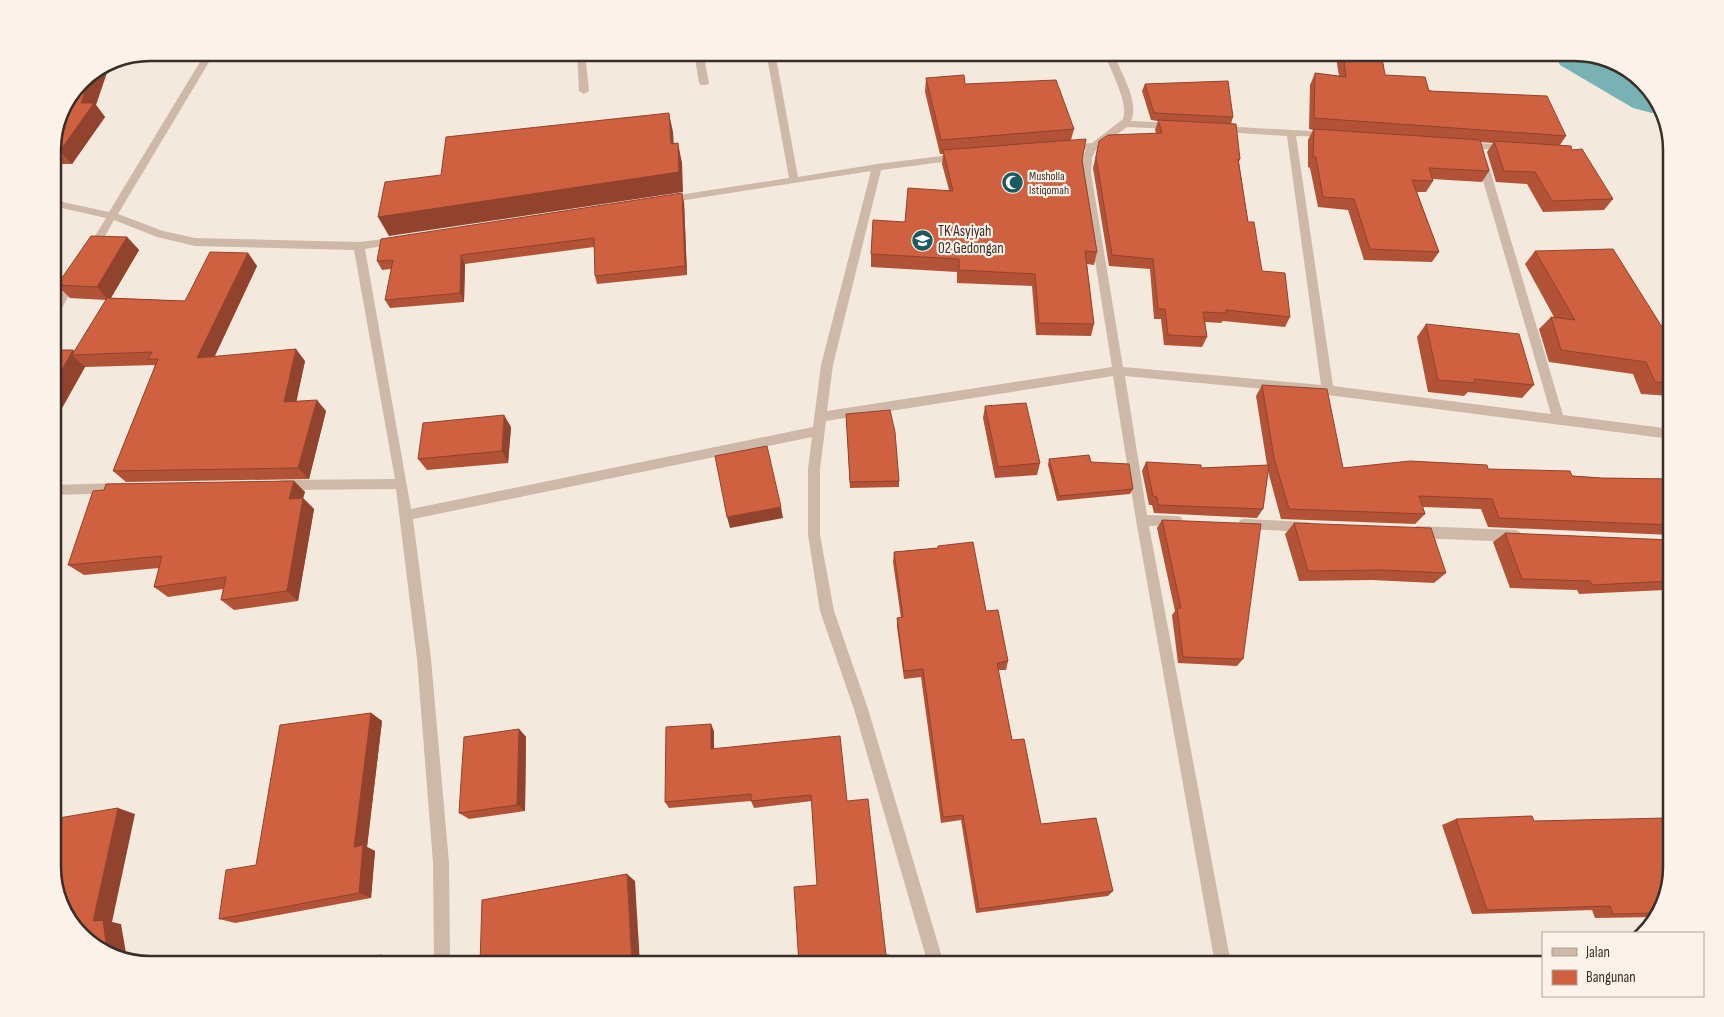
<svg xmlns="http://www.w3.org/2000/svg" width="1724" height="1017" font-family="'Sofia Sans Condensed',sans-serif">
  <rect width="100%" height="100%" fill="#f4e9dd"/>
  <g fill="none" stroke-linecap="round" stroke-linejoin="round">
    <path fill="#79b2b4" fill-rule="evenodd" d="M1553 52H1573L1622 66 1658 101 1661 111 1652 113 1633 108 1560 65Z"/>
    <g fill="#ceb8a8" fill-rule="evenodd">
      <path d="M206 52H215L118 214 163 231 195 238 359 242 401 237V243L365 249 411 509 813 427 821 365 871 171 666 203 661 200 666 197 789 178 766 52H775L798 177 877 164 958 154 963 157 958 160 881 170 833 365 827 411 1112 367 1081 173 1082 158 1086 150 1068 151 1063 148 1068 145 1092 143 1123 119C1129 102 1110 70 1104 52H1113C1120 72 1140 101 1131 121L1172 123 1177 126 1172 129 1127 127 1095 151 1092 158 1091 173 1123 367 1321 385 1287 136 1220 132 1215 129 1220 126 1327 132 1332 135 1330 137 1296 136 1333 386 1551 414 1477 160 1482 157 1487 160 1563 415 1671 429V439L1328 395 1125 376 1147 515 1177 516 1181 517 1183 521 1181 525 1149 526 1231 964H1215L1136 520 1113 376 826 421 820 469V535L834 611 868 709 944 964H928L854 709 820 611 808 535V469L812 437 413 519 431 659 449 863 450 964H434L433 863 417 659 396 489 282 490 278 489 276 485 278 481 282 480 395 479 354 250 195 246 157 237 114 220 96 252 92 253 87 249 106 218 53 206V200L109 212Z"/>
      <path d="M577 52H585L589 91 584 94 579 91Z"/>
      <path d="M694 52H703L709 83 707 85H701L699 83Z"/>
      <path d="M1464 142 1507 145 1512 148 1507 151 1461 147 1459 145Z"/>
      <path d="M74 275 79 279 57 316 53 317V304L70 276Z"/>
      <path d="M122 483 126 484 128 488 126 492 122 493 53 495V485Z"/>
      <path d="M1244 519 1307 522 1311 523 1313 527 1311 531 1307 532 1244 529 1240 528 1238 524 1240 520Z"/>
      <path d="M1417 526 1516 530 1520 532 1522 536 1520 540 1516 542 1417 538 1413 536 1411 532 1413 528Z"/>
    </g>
  </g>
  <g fill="#b25337">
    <path d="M1338 52H1381L1385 75 1566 136 1560 145 1572 150 1613 199 1604 210 1543 212 1527 184 1496 182 1487 152 1493 143 1480 142 1489 171 1482 182 1432 179 1433 181 1426 192H1417L1439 252 1432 262 1364 260 1348 210 1318 207 1310 168 1308 167V140L1313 130 1309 129 1310 85 1315 73 1339 76 1336 57Z"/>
    <path d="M926 78 965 84 1074 129 1071 140 1082 160 1097 252 1094 265 1087 264 1094 324 1091 336 1036 335 1032 286 957 283V272L871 267V254L905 222 949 190 942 164 943 154H940L925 92Z"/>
    <path d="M1145 84 1233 117 1231 124 1240 159 1239 162 1248 222 1262 271 1290 317 1285 327 1223 321 1221 323 1205 322 1207 337 1202 347 1164 345 1161 319H1154L1150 269 1109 266 1093 168 1099 141 1156 133 1155 130 1158 121 1151 120 1142 91Z"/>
    <path d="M96 105 105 117 72 164H53V145Z"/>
    <path d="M684 202 687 275 597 284 595 276 594 247 465 264 464 302 390 308 385 300 391 269 382 270 377 261Z"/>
    <path d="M127 237 139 250 111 298 185 301 248 253 257 266 215 356 305 361 296 401 326 411 309 479 126 482 113 471 155 366 154 365 85 367 53 424V350H73L74 352 106 300 70 298 57 285Z"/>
    <path d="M1535 251 1662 327 1671 328V396L1641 394 1633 374 1549 362 1539 329 1551 317H1554L1525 264Z"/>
    <path d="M1426 324 1534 385 1522 398 1468 392 1464 396 1428 392 1417 337Z"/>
    <path d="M1262 385 1343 468 1488 469 1601 478 1671 479V535L1488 527 1481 509 1423 507 1425 514 1415 524 1281 519 1268 471 1263 509 1257 518 1154 513 1152 505H1149L1142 471 1146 462 1201 468 1267 465 1256 396Z"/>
    <path d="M985 406 1040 463 1037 475 995 478 983 418Z"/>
    <path d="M846 414 899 481V487L850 488Z"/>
    <path d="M511 427 508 463 427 470 418 459Z"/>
    <path d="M1049 459 1133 489 1130 494 1057 501 1048 465Z"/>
    <path d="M294 481 305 492 303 498 314 509 298 601 234 610 221 600 223 589 168 597 154 587 159 568 84 575 68 565Z"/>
    <path d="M1162 520 1243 659 1237 666 1178 663 1172 615 1175 611 1157 528Z"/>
    <path d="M1294 523 1446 573 1434 583 1372 580 1299 581 1285 534Z"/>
    <path d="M1505 533 1671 540V597H1669L1665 590 1579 594 1577 590 1510 588 1493 542Z"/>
    <path d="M938 546 986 611 1008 661 1006 670H998L1012 740 1041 824 1113 891 1108 896 976 913 961 820 941 823 921 677 904 679 897 627V618H901L893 562 894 552 938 548Z"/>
    <path d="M371 713 382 721 367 847 375 851 371 898 235 923 219 919 256 865Z"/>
    <path d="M519 729 526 737 525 811 469 819 459 813Z"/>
    <path d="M714 731V749L847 801 886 955 891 964 817 885 812 801 754 808 751 801 669 808 665 802Z"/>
    <path d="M1456 819 1534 821 1672 867 1658 915 1657 917 1595 918 1592 910 1472 914 1442 825Z"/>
  </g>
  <g fill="#91432d">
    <path d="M111 61 96 105 105 117 72 164 60 151 81 103 91 75Z"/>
    <path d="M669 113 673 132 675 164 671 144Z"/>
    <path d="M678 143 682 163 683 192 389 236 378 217Z"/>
    <path d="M682 193 684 202 687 275 685 266Z"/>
    <path d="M127 237 139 250 109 301 97 287Z"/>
    <path d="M248 253 257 266 208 370 197 358Z"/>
    <path d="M461 255 465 264 464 302 460 293Z"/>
    <path d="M296 349 305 361 294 413 284 402Z"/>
    <path d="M73 350 78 355H72L85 367 53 424V386Z"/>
    <path d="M317 400 326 411 309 479 298 468Z"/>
    <path d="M504 415 511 427 508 463 502 451Z"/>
    <path d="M294 481 305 492 303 498 314 509 298 601 287 591 289 499Z"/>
    <path d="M781 507 783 518 730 528 727 517Z"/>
    <path d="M371 713 382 721 367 847 375 851 371 898 359 893 354 847Z"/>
    <path d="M711 724 714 731V757L711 749Z"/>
    <path d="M519 729 526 737 525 811 517 805Z"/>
    <path d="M118 808 135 814 112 922 121 924 126 953 124 957 106 953 93 921Z"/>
    <path d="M627 874 635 881 640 964H632Z"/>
    <path d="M382 955 393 958V964H380Z"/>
  </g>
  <g fill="#cf6040" stroke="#91432d">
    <path d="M1343 52H1381L1385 75 1425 77 1429 91 1547 96 1566 136 1314 118 1315 73 1346 77Z"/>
    <path d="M91 75 81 103H94L60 151 53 150V145L60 113 81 81Z"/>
    <path d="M964 75 965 84 1056 80 1074 129 941 140 926 78Z"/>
    <path d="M1228 81 1233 117 1154 113 1145 84Z"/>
    <path d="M669 113 671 144 678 143 679 172 378 217 385 182 441 175 446 137Z"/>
    <path d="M1158 120 1236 124 1240 159H1238L1248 222H1254L1262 271 1285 273 1290 317 1226 310V313L1203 312 1207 337 1168 335 1165 309H1158L1153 259 1112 255 1096 157 1099 141 1108 135 1162 133Z"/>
    <path d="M1314 129 1480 140 1489 171 1429 168 1433 181 1412 180 1439 252 1370 249 1354 199 1323 197 1316 157H1313Z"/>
    <path d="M1086 139 1082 160 1097 252 1085 251 1094 324 1039 323 1035 274 959 270V259L871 254 873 220 905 222 908 188 953 191 943 150Z"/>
    <path d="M1494 141 1571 146 1572 150 1582 149 1613 199 1552 201 1535 172 1504 171Z"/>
    <path d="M682 193 685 266 595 276 594 238 461 255 460 293 385 300 393 260 377 261 381 239Z"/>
    <path d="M91 236 127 237 97 287 57 285Z"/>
    <path d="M1613 249 1662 327 1671 328V383L1655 382 1646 362 1561 350 1551 317 1575 320 1535 251Z"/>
    <path d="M210 252 248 253 197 358 296 349 284 402 317 400 298 468 113 471 158 359H148L152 352 72 355 107 298 185 301Z"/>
    <path d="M1426 324 1519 334 1534 385 1474 379 1475 383 1438 380Z"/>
    <path d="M53 350H73L53 386Z"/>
    <path d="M1262 385 1327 389 1343 468 1410 461 1487 465 1488 469 1570 471 1572 476 1601 478 1671 479V525L1499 518 1492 499 1419 496 1425 514 1289 509 1274 458Z"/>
    <path d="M1026 403 1040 463 998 467 985 406Z"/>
    <path d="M890 410 895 432 899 481 850 482 846 414Z"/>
    <path d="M504 415 502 451 418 459 423 423Z"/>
    <path d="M767 446 781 507 727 517 715 456Z"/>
    <path d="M1089 455 1091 462 1129 464 1133 489 1059 496 1049 459Z"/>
    <path d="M1146 462 1201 465V468L1269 465 1263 509 1158 505 1157 497 1153 496Z"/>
    <path d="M294 481 289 499 303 498 287 591 221 600 226 577 154 587 162 556 68 565 93 491 104 490 106 484Z"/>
    <path d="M1162 520 1261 524 1243 659 1183 657 1177 608H1181Z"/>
    <path d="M1294 523 1431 528 1446 573 1382 570 1308 571Z"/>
    <path d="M1505 533 1671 540V581L1592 585 1590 581 1522 579Z"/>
    <path d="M973 542 986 611 998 610 1008 661 997 663 1012 740 1024 739 1041 824 1096 818 1113 891 979 909 963 815 943 817 923 669 904 671 897 618 903 617 894 552 938 548V546Z"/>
    <path d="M371 713 354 847 363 845 359 893 219 919 226 870 256 865 280 725Z"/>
    <path d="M711 724V749L840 736 847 801 868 799 886 955H889L891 964H799L794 887 817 885 811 795 751 801V794L665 802 666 727Z"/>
    <path d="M519 729 517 805 459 813 464 737Z"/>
    <path d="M118 808 93 921 103 920 107 950 106 953 102 951 69 921 53 872V819Z"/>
    <path d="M1532 816 1534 821 1666 818 1671 830 1672 867 1659 913 1613 914 1610 906 1487 910 1456 819Z"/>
    <path d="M627 874 632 964H480L482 900Z"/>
    <path d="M382 955 380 964H306Z"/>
  </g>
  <defs>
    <symbol id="mosque-disc" viewBox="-11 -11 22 22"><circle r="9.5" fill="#1a5b5f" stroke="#fbf3ea"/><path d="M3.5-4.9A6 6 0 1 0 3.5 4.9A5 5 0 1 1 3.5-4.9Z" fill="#fff"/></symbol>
    <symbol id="school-disc" viewBox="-11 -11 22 22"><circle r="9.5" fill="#1a5b5f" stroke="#fbf3ea"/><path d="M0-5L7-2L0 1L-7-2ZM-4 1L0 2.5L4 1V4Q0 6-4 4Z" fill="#fff"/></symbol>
  </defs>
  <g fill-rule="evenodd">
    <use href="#mosque-disc" x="1000" y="170" width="25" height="25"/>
    <use href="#school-disc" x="910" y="228" width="25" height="25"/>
  </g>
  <g text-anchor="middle" stroke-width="4.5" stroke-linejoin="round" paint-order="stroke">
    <g font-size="12" fill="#3a2e28" stroke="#fbf3ea" text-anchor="start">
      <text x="1029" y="180">Musholla<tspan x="1029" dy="14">Istiqomah</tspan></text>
    </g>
    <g font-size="15" fill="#3a2e28" stroke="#fbf3ea" text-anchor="start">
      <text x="938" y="236">TK Asyiyah<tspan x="938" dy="17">02 Gedongan</tspan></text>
    </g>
  </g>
  <path d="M0 0H1724V1017H0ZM150 61H1574A89 89 0 0 1 1663 150V867A89 89 0 0 1 1574 956H150A89 89 0 0 1 61 867V150A89 89 0 0 1 150 61Z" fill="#fbf3ea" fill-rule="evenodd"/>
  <path fill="none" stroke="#3a2e28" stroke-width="2.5" d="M150 61H1574A89 89 0 0 1 1663 150V867A89 89 0 0 1 1574 956H150A89 89 0 0 1 61 867V150A89 89 0 0 1 150 61Z"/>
  <rect x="1542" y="932" width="162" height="65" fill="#fbf3ea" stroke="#aea49c"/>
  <rect x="1552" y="948" width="25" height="8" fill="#ceb8a8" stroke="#aea49c"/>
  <text x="1586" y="957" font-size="15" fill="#3a2e28">Jalan</text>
  <rect x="1552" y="970" width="25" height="15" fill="#cf6040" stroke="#aea49c"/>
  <text x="1586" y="982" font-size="15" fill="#3a2e28">Bangunan</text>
</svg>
